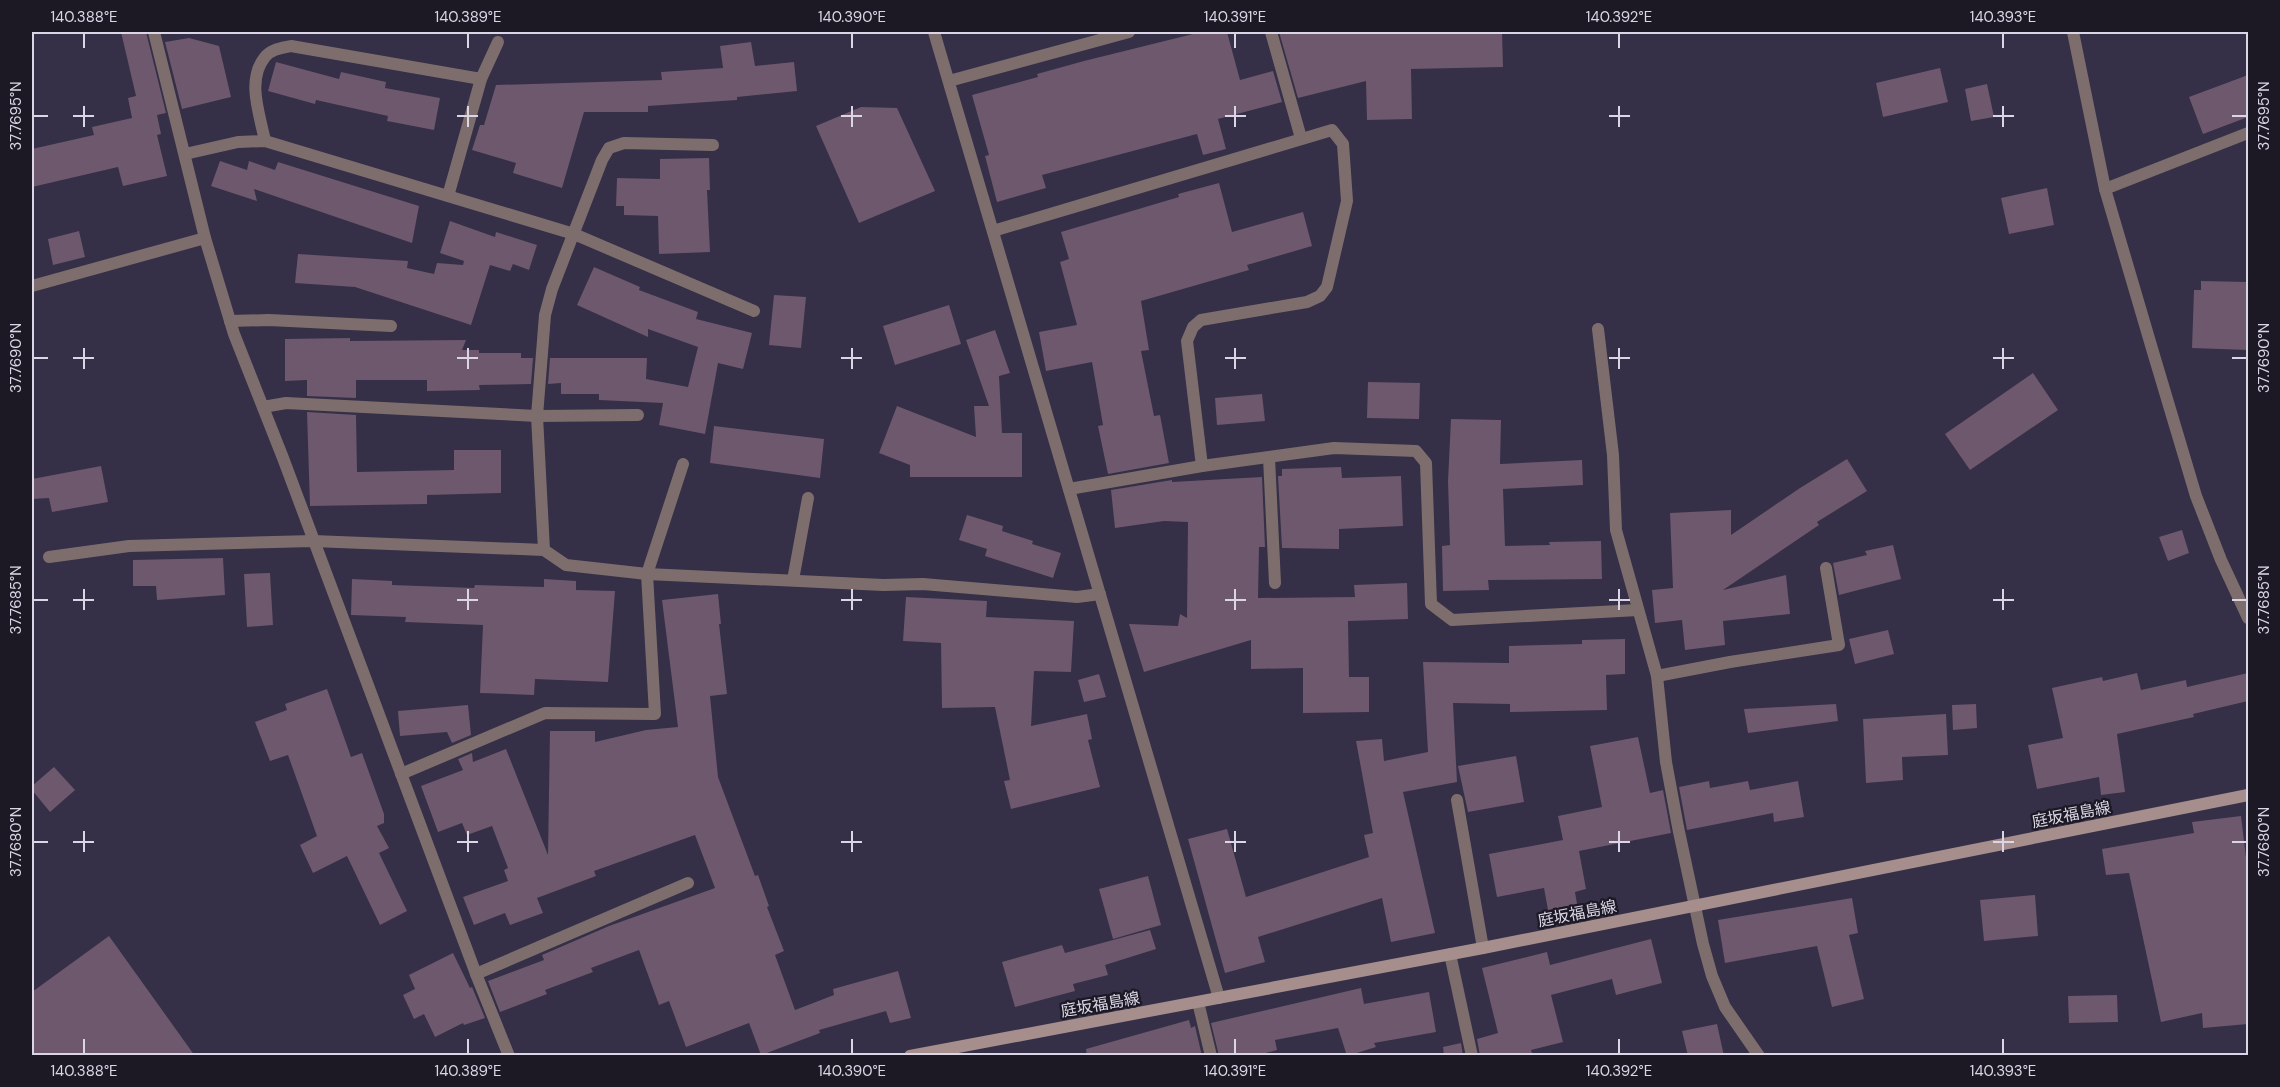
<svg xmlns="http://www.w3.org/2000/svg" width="2280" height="1087" font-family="'DM Sans','Noto Sans JP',sans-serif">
  <rect width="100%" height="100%" fill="#352f47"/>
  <g fill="#6d586d">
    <path d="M121 32H146L166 113 157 115 161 134 157 135 167 176 123 186 118 167 32 187V149L94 135 92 127 132 118 128 98 136 96Z"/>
    <path d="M1201 32H1227L1240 80 1273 71 1282 102 1218 119 1226 149 1203 155 1197 134 1042 175 1046 188 997 202 985 156 989 155 972 95 1038 77 1037 74 1084 61Z"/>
    <path d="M1279 32H1502L1503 67 1411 69 1412 119 1367 120 1366 81 1298 98Z"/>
    <path d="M189 38 219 46 231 97 182 109 165 42Z"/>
    <path d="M751 42 755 66 794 62 797 91 737 97V100L648 106V112H584L562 188 513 173 516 163 472 150 480 125H484L496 85 662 80 661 72 723 68 720 46Z"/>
    <path d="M276 62 339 79 341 72 386 82 385 88 440 98 434 130 387 121 388 116 316 100 315 104 268 91Z"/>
    <path d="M1940 68 1948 102 1883 117 1876 83Z"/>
    <path d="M2248 75V117L2203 134 2189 97Z"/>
    <path d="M1987 84 1994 117 1971 121 1965 89Z"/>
    <path d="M861 107 897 108 935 191 859 223 816 126Z"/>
    <path d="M709 158 710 190H707L710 252 659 254 658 216 624 215V206H616L617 178 660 179V159Z"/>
    <path d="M220 161 247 170 249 161 275 170 278 162 419 206 412 243 254 189 257 201 211 186Z"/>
    <path d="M1219 183 1232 232 1303 212 1312 246 1247 265 1249 270 1141 301 1149 350 1141 351 1154 416 1160 415 1169 463 1108 474 1098 426 1103 425 1092 362 1046 371 1039 332 1077 325 1060 262 1069 259 1061 232 1179 197 1178 194Z"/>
    <path d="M2047 188 2054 225 2009 234 2001 198Z"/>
    <path d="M450 221 495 237 496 232 537 245 529 270 513 264 510 271 490 265 471 325 355 287 295 283 298 254 408 261 407 268 434 274 437 263 463 265 464 261 440 253Z"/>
    <path d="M79 231 85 257 53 265 48 239Z"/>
    <path d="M594 267 640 287 639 290 698 312 696 319 752 333 743 369 718 363 705 434 659 425 663 403 599 400V394H561V383L548 384 550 358H647L646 379 688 387 698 347 648 329V337L577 305Z"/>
    <path d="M2201 281 2248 282V350L2192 348 2194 290H2201Z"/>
    <path d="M774 295 806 297 801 348 769 345Z"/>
    <path d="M949 305 961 344 895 365 883 326Z"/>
    <path d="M995 330 1010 373 999 376 1002 433H1022V477H910V465L879 453 897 406 976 437 974 406H989L966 340Z"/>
    <path d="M350 338V341L466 340 462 350H479V353H521V358H533L531 384 479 385 480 390 427 391V380H356V398L307 396V380L285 381V339Z"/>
    <path d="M2033 373 2058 410 1970 470 1945 434Z"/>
    <path d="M1368 382 1420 383 1419 419 1367 418Z"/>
    <path d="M1262 394 1265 421 1217 425 1215 398Z"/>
    <path d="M307 412 356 415 357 472 454 470V450H501V493L427 495V504L310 506Z"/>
    <path d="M1451 419 1501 420 1500 464 1582 460 1583 485 1503 489 1505 546 1550 545 1549 542 1601 541 1602 579 1488 580 1489 590 1443 591 1442 546 1450 545 1448 481Z"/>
    <path d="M714 426 824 439 820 478 710 463Z"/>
    <path d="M1847 459 1867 491 1817 522 1819 525 1723 590 1786 575 1790 614 1723 621 1725 645 1685 650 1682 620 1655 623 1652 590 1673 588 1670 513 1731 510V535L1800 488Z"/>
    <path d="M101 466 108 502 52 512 49 498 32 499V479Z"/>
    <path d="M1341 467 1342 478 1401 476 1403 526 1339 529V549L1282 548 1278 476H1282V469Z"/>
    <path d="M1262 477 1265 547H1259L1258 598 1355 597 1354 585 1407 583 1408 619 1348 621 1349 677H1369V712L1303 713V668L1251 669V640L1144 672 1129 624 1178 626 1180 614 1187 618 1188 522 1164 521 1115 528 1111 490 1172 480V482Z"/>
    <path d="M967 515 1003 526 1002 531 1033 541 1032 544 1061 553 1053 578 985 556 987 549 959 540Z"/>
    <path d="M2182 530 2189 553 2168 561 2159 537Z"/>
    <path d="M1893 545 1901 579 1839 595 1833 563 1867 555 1865 551Z"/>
    <path d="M223 558 225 595 157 600 156 586H133V560Z"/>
    <path d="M270 573 273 625 247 627 244 574Z"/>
    <path d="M352 579 392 581V585L474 588 475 585 544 587V579L576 581V590L615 591 608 682 535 679 534 695 480 693 483 625 405 622 406 617 351 615Z"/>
    <path d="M718 594 721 624H719L727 694 710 696 718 777 755 876 758 875 769 906 767 907 784 951 775 955 795 1010 834 995 833 989 898 971 911 1018 890 1023 886 1011 819 1030 820 1033 761 1055 749 1023 686 1047 669 1001 659 1005 639 950 591 968 593 972 545 990 547 994 500 1012 488 981 544 960 542 955 609 926 715 888 695 835 594 871 596 876 537 898 543 913 510 925 505 913 474 925 463 897 508 881 504 870 508 868 492 826 467 835 462 823 438 832 421 786 463 770 458 759 472 753 473 762 506 749 548 855 550 731H595V742L646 730 678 727 662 600Z"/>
    <path d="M906 597 987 601 986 617 1074 621 1071 672 1034 671 1031 726 1087 714 1092 739 1088 740 1100 787 1011 809 1004 781 1010 780 995 707 942 708 941 643 903 641Z"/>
    <path d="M1888 630 1894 654 1855 664 1849 639Z"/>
    <path d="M1625 639V674L1606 675 1607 710 1510 712V704L1453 703 1457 782 1403 792 1435 933 1391 942 1382 898 1258 937 1265 962 1225 973 1188 839 1227 829 1246 897 1369 857 1364 835 1373 833 1356 741 1382 739 1384 761 1428 752 1423 662 1509 663V646L1582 644V640Z"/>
    <path d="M2137 673 2141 690 2186 680 2187 687 2248 673V701L2193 714 2194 717 2117 734 2125 792 2101 795 2099 777 2037 789 2028 745 2063 738 2052 688 2102 677 2103 681Z"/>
    <path d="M1099 674 1106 697 1084 702 1078 680Z"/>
    <path d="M327 689 351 757 362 753 384 814V823L377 826 389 848 379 853 407 911 380 925 347 856 313 873 300 845 317 836 288 755 270 761 255 722 287 710 285 704Z"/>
    <path d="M1836 704 1838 721 1748 733 1744 709Z"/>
    <path d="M1976 704 1977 728 1953 730 1952 705Z"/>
    <path d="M468 705 471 735 452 743 447 732 400 736 398 711Z"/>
    <path d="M1946 714 1948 755 1902 757 1903 780 1866 783 1863 719Z"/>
    <path d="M1638 737 1650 793 1663 790 1671 833 1579 851 1586 889 1575 892 1577 904 1548 910 1544 888 1497 897 1489 854 1563 840 1558 816 1602 807 1590 746Z"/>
    <path d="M1516 756 1524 802 1468 812 1458 766Z"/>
    <path d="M54 767 75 790 50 812 32 790V786Z"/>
    <path d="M1709 781 1710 788 1748 781 1750 790 1798 781 1804 817 1774 822 1773 813 1687 830 1679 787Z"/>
    <path d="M2241 816 2248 874V1024L2203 1028 2202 1013 2161 1022 2129 873 2106 875 2102 849 2194 833 2192 822Z"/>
    <path d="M1148 876 1161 925 1113 939 1099 889Z"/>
    <path d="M2035 895 2038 936 1984 941 1980 900Z"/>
    <path d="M1852 898 1858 933 1849 935 1864 999 1832 1007 1817 946 1725 963 1718 920Z"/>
    <path d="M1150 930 1156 949 1105 965 1108 975 1073 984 1075 991 1015 1007 1002 962 1062 945 1065 953Z"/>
    <path d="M109 936 195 1056H32V992Z"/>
    <path d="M1651 939 1662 983 1616 995 1612 979 1551 995 1563 1042 1531 1050 1533 1056H1480L1477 1039 1498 1033 1482 968 1547 952 1550 965Z"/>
    <path d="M453 953 470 988 472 987 485 1018 464 1025 463 1023 435 1037 424 1014 414 1019 403 995 415 989 409 975Z"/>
    <path d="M1361 988 1364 1004 1429 992 1436 1032 1374 1043 1376 1047 1347 1056 1338 1028 1275 1040 1277 1050 1255 1056H1219L1211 1023Z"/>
    <path d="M2117 995 2118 1022 2069 1023 2068 996Z"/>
    <path d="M1189 1020 1191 1028 1195 1026 1202 1056H1087L1086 1049Z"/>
    <path d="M1717 1024 1724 1056H1688L1682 1031Z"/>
    <path d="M1461 1043 1463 1056H1444L1443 1047Z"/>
  </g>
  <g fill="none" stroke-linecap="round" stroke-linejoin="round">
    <g stroke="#7d6e6d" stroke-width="12">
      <path d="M154 32 205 238 234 334 283 458 476 974 509 1056"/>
      <path d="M934 32 1219 998"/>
      <path d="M1271 32 1301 138"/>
      <path d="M2073 32 2105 189 2153 352 2196 496 2221 560 2248 618"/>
      <path d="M949 81 1129 32"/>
      <path d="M265 141C260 115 246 80 265 57 271 49 282 48 291 46L481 79"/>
      <path d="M185 154 238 142 265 141 574 234 754 311"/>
      <path d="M2105 189 2248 133"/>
      <path d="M448 196 481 79 498 42"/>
      <path d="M993 231 1332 130 1343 144 1347 201 1327 287 1320 296 1307 302 1201 320 1193 327 1187 341 1202 466"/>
      <path d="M32 286 205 238"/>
      <path d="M230 321 269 320 391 326"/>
      <path d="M1598 329 1613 455 1616 530 1657 676 1666 762 1678 827 1703 944 1712 976 1725 1007 1759 1056"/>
      <path d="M263 407 286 403 537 416 638 415"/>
      <path d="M1269 458 1275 583"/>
      <path d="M1069 489 1202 466 1334 448 1416 451 1426 463 1431 604 1452 620 1638 610"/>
      <path d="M544 550 566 565 647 574 883 585 923 584 1077 597 1100 594"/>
      <path d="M49 557 129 546 313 541 544 550 537 416 545 315 552 289 602 160 609 148 624 143 713 145"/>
      <path d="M793 580 808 498"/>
      <path d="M1657 676 1730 662 1839 645 1826 568"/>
      <path d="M401 774 545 713 655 714 647 574 683 464"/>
      <path d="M1457 800 1483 948"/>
      <path d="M1450 954 1472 1056"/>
      <path d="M476 974 688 883"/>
      <path d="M1198 1002 1211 1056"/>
    </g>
    <path stroke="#a68e8d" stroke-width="12" d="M910 1056 1483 948 2248 795"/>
  </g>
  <path fill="none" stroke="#dad6e6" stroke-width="2" d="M84 33V48M468 33V48M852 33V48M1235 33V48M1619 33V48M2003 33V48M84 106V127M468 106V127M852 106V127M1235 106V127M1619 106V127M2003 106V127M33 116H48M73 116H94M457 116H478M841 116H862M1225 116H1246M1609 116H1630M1993 116H2014M2232 116H2247M84 348V369M468 348V369M852 348V369M1235 348V369M1619 348V369M2003 348V369M33 358H48M73 358H94M457 358H478M841 358H862M1225 358H1246M1609 358H1630M1993 358H2014M2232 358H2247M84 589V610M468 589V610M852 589V610M1235 589V610M1619 589V610M2003 589V610M33 600H48M73 600H94M457 600H478M841 600H862M1225 600H1246M1609 600H1630M1993 600H2014M2232 600H2247M84 831V852M468 831V852M852 831V852M1235 831V852M1619 831V852M2003 831V852M33 842H48M73 842H94M457 842H478M841 842H862M1225 842H1246M1609 842H1630M1993 842H2014M2232 842H2247M84 1039V1054M468 1039V1054M852 1039V1054M1235 1039V1054M1619 1039V1054M2003 1039V1054"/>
  <g text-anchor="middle" stroke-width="4.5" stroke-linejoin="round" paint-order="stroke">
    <g font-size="16" fill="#dad6e6" stroke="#1c1924">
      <text transform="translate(2071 814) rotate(-11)" y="6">庭坂福島線</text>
      <text transform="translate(1577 913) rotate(-11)" y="6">庭坂福島線</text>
      <text transform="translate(1100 1004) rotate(-10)" y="6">庭坂福島線</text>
    </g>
  </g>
  <rect width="2280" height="1087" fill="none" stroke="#1c1924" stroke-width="66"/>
  <rect x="33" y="33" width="2214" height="1021" fill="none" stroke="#dad6e6" stroke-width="2"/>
  <g font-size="15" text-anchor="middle" fill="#dad6e6">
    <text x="84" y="22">140.388°E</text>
    <text x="468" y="22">140.389°E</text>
    <text x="852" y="22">140.390°E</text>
    <text x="1235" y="22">140.391°E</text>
    <text x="1619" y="22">140.392°E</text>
    <text x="2003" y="22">140.393°E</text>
    <text transform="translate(16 116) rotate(-90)" y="5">37.7695°N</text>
    <text transform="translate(2264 116) rotate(-90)" y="5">37.7695°N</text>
    <text transform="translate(16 358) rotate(-90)" y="5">37.7690°N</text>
    <text transform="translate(2264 358) rotate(-90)" y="5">37.7690°N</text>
    <text transform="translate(16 600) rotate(-90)" y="5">37.7685°N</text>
    <text transform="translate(2264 600) rotate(-90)" y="5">37.7685°N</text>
    <text transform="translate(16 842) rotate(-90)" y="5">37.7680°N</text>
    <text transform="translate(2264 842) rotate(-90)" y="5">37.7680°N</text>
    <text x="84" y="1076">140.388°E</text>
    <text x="468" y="1076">140.389°E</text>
    <text x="852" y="1076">140.390°E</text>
    <text x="1235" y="1076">140.391°E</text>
    <text x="1619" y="1076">140.392°E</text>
    <text x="2003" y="1076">140.393°E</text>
  </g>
</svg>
